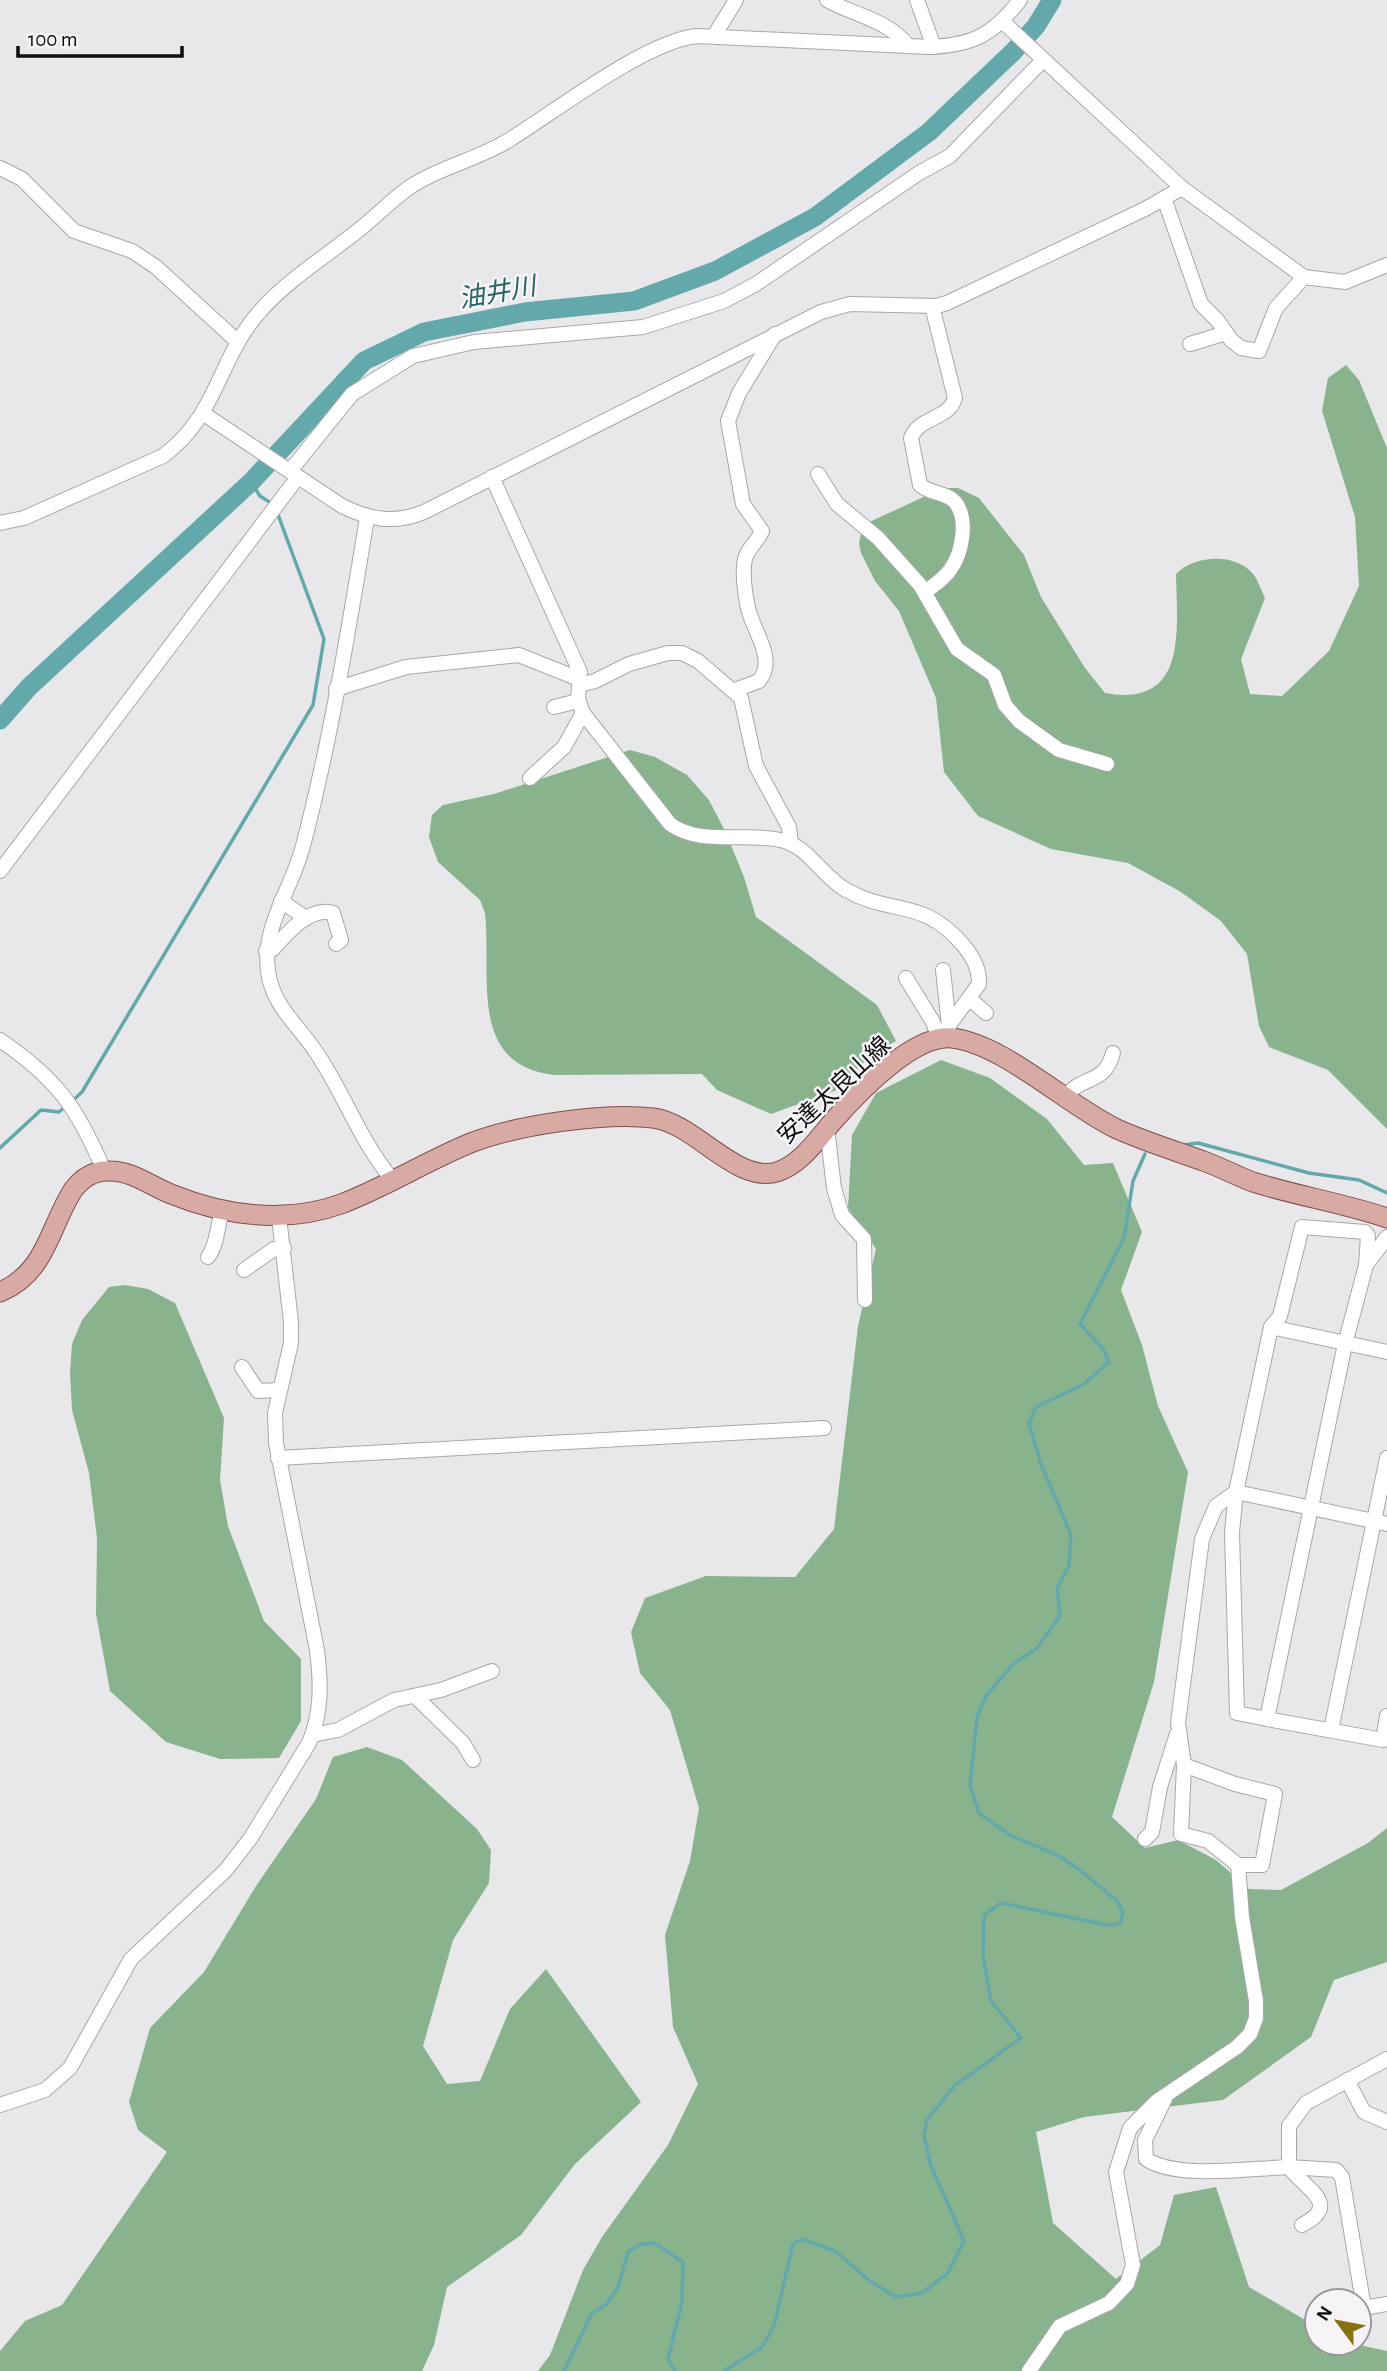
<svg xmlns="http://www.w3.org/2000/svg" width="1387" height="2371" font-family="'Alegreya Sans','Noto Sans JP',sans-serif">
  <rect width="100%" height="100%" fill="#e8e7e9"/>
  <g fill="#89b38d">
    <path d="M1346 365 1359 380 1387 448V1129L1328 1070 1269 1047 1259 1026 1247 954 1221 921 1181 892 1128 863 1051 849 978 816 944 772 936 698 899 611 875 581 861 553 859 543 863 525 943 488H958L979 498 1024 555 1041 597 1085 668 1105 693C1188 708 1177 631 1176 574 1193 556 1234 552 1252 573 1258 579 1261 590 1265 598L1241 659 1250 694 1282 696 1329 651 1359 586 1355 517 1322 411 1328 378Z"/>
    <path d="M630 750 655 757 687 775 709 800 726 833 744 877 756 917 877 1005 896 1041 869 1057 839 1089 771 1114 717 1090 702 1074 554 1075C467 1065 492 976 485 913L480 900 438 862 429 837 432 815 443 805 494 794Z"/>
    <path d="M941 1060 990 1078 1047 1119 1084 1165 1113 1163 1142 1232 1121 1290 1142 1345 1158 1406 1188 1472 1154 1682 1112 1817 1145 1848 1178 1840 1216 1860 1249 1889 1281 1890 1368 1843 1387 1828V1962L1334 1980 1311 2037 1223 2100 1084 2117 1036 2132 1053 2223 1116 2279 1160 2245 1174 2195 1216 2187 1249 2287 1317 2327V2343H1350L1387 2351V2371H538L550 2355 583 2270 602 2237 668 2145 698 2084 673 2027 665 1935 690 1861 699 1808 670 1710 640 1673 631 1632 645 1598 706 1576 795 1577 834 1529 858 1326 876 1249 848 1208 852 1135 876 1093Z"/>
    <path d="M125 1285 148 1289 175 1303 224 1418 220 1480 228 1526 264 1621 301 1659V1721L279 1758 220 1759 166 1742 110 1691 96 1614 97 1538 89 1473 72 1410 70 1373 72 1344 82 1320 109 1287Z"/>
    <path d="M367 1747 402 1760 477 1829 491 1850 489 1883 453 1940 423 2046 447 2084 480 2081 510 2009 546 1969 641 2102 575 2164 521 2235 447 2287 434 2345 422 2371H0V2351L25 2321 62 2305 167 2152 138 2130 129 2102 150 2028 204 1972 256 1886 316 1799 333 1757Z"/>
  </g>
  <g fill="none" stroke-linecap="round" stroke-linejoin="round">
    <g stroke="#63a9ac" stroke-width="3.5">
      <path d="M251 482 260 496 271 503"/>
      <path d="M71 1102 82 1092 313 705 324 639 277 512"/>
      <path d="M1183 1145 1198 1143 1309 1173 1359 1180 1387 1193"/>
      <path d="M0 1148 41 1110 59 1112 65 1107"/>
      <path d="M564 2371 592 2313 606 2305 618 2288 628 2252 639 2245 654 2243 683 2262 682 2302 668 2359 675 2371"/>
      <path d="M724 2371 762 2347 774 2326 793 2244 802 2239 835 2251 870 2281 896 2297 922 2293 947 2274 964 2241 931 2166 924 2136 927 2120 954 2086 1021 2038 991 2001 983 1955 984 1915 1001 1903 1107 1925 1120 1924 1123 1912 1117 1901 1076 1867 1057 1855 1010 1835 979 1813 970 1786 977 1717 986 1696 1014 1663 1036 1649 1060 1616 1057 1588 1069 1566 1071 1535 1041 1464 1029 1423 1036 1407 1084 1384 1109 1362 1103 1349 1080 1324 1124 1238 1133 1181 1145 1154"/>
    </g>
    <path stroke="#63a9ac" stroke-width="19" d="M0 720 29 687 251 482 364 361 424 332 525 312 634 301 715 271 815 217 929 132 1013 52 1036 26 1052 0"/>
    <defs>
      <g id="minor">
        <path d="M827 0C853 15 889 20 908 46"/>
        <path d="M917 0 934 47"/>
        <path d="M1002 21 1182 188 1304 277 1345 282 1387 265"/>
        <path d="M714 36 736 0"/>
        <path d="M0 168 22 179 74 231 132 251 156 267 238 342"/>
        <path d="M1164 198 1201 304 1218 321 1231 340 1241 348 1259 351 1276 308 1304 277"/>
        <path d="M1190 344 1226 333"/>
        <path d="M204 414 342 506C370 520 395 524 424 512L821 312 850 304 937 306 947 303 1145 209 1182 188"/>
        <path d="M290 471 352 394 413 356 474 342 643 327 724 301 756 284 919 173 950 156 1043 60"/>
        <path d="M818 474 837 504 878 538 920 585 957 649 994 675 1005 705 1019 721 1059 750 1107 764"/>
        <path d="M492 477 580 672 578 699 583 713 670 824C701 847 748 831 784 841 808 847 824 878 846 890 892 916 923 897 964 946 973 957 980 969 979 984L939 1039"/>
        <path d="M367 518C349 627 331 739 303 846 292 889 262 925 268 971 272 1005 298 1025 316 1052 344 1093 360 1141 392 1179"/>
        <path d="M0 523 24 518 163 456C219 415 218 356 262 309 290 278 328 255 360 229 378 215 394 197 413 185 443 166 479 159 509 140 556 111 646 41 697 36L930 47C973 45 993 35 1020 0"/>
        <path d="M925 592C934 585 944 579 950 570 962 554 969 519 955 502 946 492 930 494 920 485L911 438C919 416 949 420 955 398L932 306"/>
        <path d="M579 685 595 681 629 664 668 653H682L698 661 741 698 756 766 789 827 791 844"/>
        <path d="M336 689 406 667 519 655 579 679"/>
        <path d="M735 690 759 681C777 659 753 631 748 608 745 595 742 572 745 559 747 549 758 541 762 531L743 504 728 421 739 393 775 334"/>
        <path d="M554 707 578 701"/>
        <path d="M530 778 564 747 583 713"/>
        <path d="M0 871 298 477"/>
        <path d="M281 901 306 918"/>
        <path d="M266 951 273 949C287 933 310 906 333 913L341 940 336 944"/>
        <path d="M943 970 949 1026"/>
        <path d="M906 978 933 1022 939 1039"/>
        <path d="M970 999 986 1013"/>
        <path d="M0 1040C56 1078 78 1108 104 1171"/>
        <path d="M1064 1099C1080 1074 1104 1087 1113 1053"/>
        <path d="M827 1128 834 1188 842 1215 864 1239 865 1300"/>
        <path d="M1387 1237 1366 1265 1345 1344 1267 1719 1383 1740 1387 1716"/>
        <path d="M208 1257C218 1244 217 1224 223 1209"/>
        <path d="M1366 1265 1368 1236 1365 1232 1302 1227 1280 1316 1271 1327 1387 1352"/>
        <path d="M244 1270 274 1249 284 1248"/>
        <path d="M242 1367 258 1391 279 1390"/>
        <path d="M278 1458 824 1428"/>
        <path d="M415 1696 463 1743 473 1760"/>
        <path d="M1267 1719 1237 1713 1232 1532 1236 1492 1271 1327"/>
        <path d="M1331 1730 1387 1458"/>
        <path d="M312 1735 338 1730 394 1700 441 1690 492 1671"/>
        <path d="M1184 1765 1181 1834 1208 1841 1238 1865H1262L1275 1794 1235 1784 1184 1765 1178 1723 1202 1539 1216 1506 1236 1492 1387 1524"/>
        <path d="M1145 1839 1152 1832 1160 1787 1177 1734"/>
        <path d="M1387 2059 1306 2103 1289 2126V2167L1336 2170 1342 2177 1364 2308 1387 2304"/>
        <path d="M1347 2080 1364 2112 1387 2122"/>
        <path d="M1165 2099 1145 2140 1146 2159C1178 2180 1251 2168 1289 2167 1302 2187 1344 2204 1302 2225"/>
        <path d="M0 2105 45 2090 70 2068 131 1959 225 1871 250 1839 309 1743C322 1713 321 1682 317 1650L276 1443 275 1413 291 1343V1322L279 1217"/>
        <path d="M1029 2371 1060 2326 1109 2303 1127 2284 1133 2265 1116 2172 1130 2128 1157 2101 1237 2047 1250 2034 1256 2018V2001L1242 1917 1238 1865"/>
      </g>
      <path id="major" d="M0 1292C46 1273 49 1228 73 1190 82 1178 94 1170 110 1171 132 1171 151 1186 171 1194 225 1216 286 1224 341 1204 386 1187 428 1160 473 1142 518 1125 606 1112 653 1118 695 1123 736 1184 777 1172 802 1164 818 1138 835 1119 859 1092 914 1034 952 1038 1004 1044 1068 1106 1117 1129 1146 1142 1176 1151 1206 1162 1222 1168 1237 1176 1253 1182 1297 1196 1343 1203 1387 1218"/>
    </defs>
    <use href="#minor" stroke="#a9a7aa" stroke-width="16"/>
    <use href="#major" stroke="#814f48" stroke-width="21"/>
    <use href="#minor" stroke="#fff" stroke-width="14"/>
    <use href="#major" stroke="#d8aaa4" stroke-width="19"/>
  </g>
  <g text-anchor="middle" stroke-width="5" stroke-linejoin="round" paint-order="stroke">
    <g font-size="24" fill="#0f0e0f" stroke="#f6f4f7">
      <text transform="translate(834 1090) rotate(-43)" y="8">安達太良山線</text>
    </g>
    <g font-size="26" font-style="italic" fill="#276264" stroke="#f6f4f7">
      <text transform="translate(497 292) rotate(-10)" y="9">油井川</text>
    </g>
  </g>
  <g transform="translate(1338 2322) rotate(302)"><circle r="33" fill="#f6f4f7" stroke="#9a989a" stroke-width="2"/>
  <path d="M0-5L12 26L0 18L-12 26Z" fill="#887112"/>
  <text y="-10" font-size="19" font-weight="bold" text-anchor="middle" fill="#0f0e0f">N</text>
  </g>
  <path d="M18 46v10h164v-10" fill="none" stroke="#0f0e0f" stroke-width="3.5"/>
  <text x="28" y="46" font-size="21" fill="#0f0e0f" stroke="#f6f4f7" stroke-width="5" paint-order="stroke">100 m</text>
</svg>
